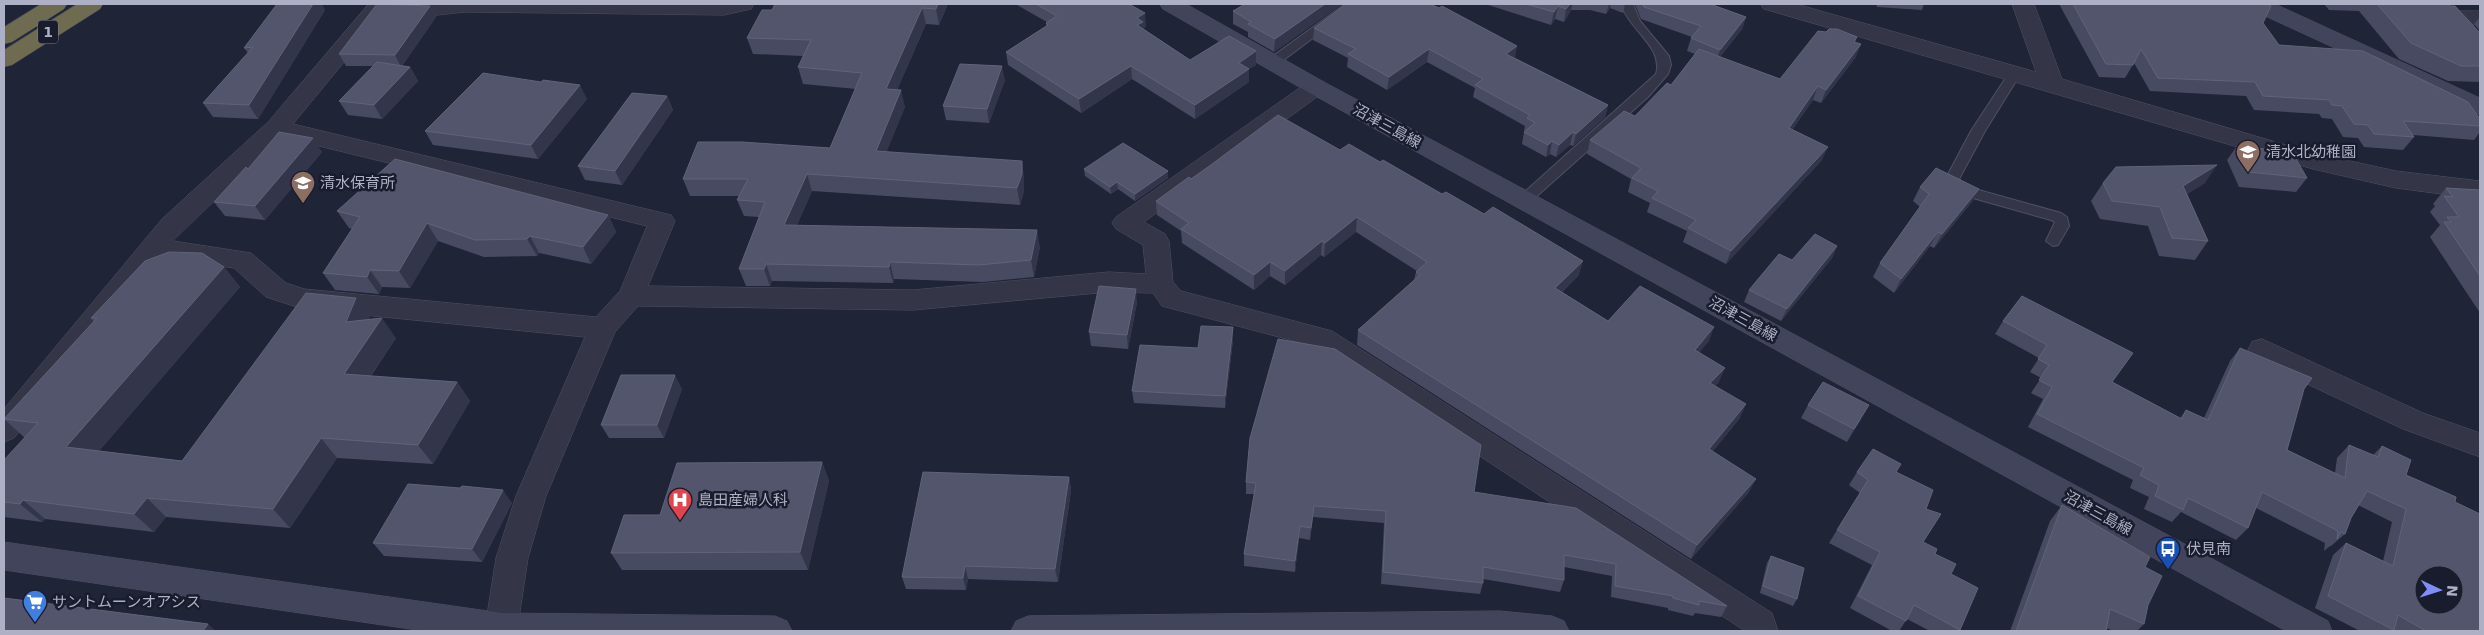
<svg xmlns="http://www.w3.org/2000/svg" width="2484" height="635" font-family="'DejaVu Sans','Noto Sans JP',sans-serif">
  <rect width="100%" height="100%" fill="#202437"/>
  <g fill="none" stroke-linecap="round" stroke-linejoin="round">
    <defs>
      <g id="lane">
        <path d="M1345 4H1358L1277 65H1269L1267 62 1269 59Z"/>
        <path d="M1621 4H1633L1640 21 1669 56 1671 65 1668 74 1648 97 1529 203H1519L1517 200 1519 197 1656 74C1664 47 1629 30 1621 4Z"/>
        <path d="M2015 69 2021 73 1985 131 1959 179 1964 185 1975 189 2061 213 2067 217 2069 226 2058 245 2053 246 2046 241 2055 222 2051 220 1966 196 1954 191 1945 180 1971 131 2011 70Z"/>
      </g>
      <g id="street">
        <path d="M369 4H754L751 9 724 15 467 12C448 13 401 22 386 11L293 124 671 215 675 221 648 286 913 290 1109 272 1146 274 1143 245 1116 229 1112 223 1116 217 1308 82 1316 80 1324 82 1328 87 1324 92 1144 222 1165 234 1169 241 1173 282 1181 291 1332 331 1772 613 1778 631H1745L1313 346 1162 306 1153 293 1109 292 913 310 638 306 615 332 546 496 528 558 517 631H487L485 628 496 558 516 496 585 337 303 309 266 297 234 268 159 257 14 438 4 442V409L162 219 268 122ZM282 137 647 226 620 291 596 317 304 289 286 283 251 253 173 241Z"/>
        <path d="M1761 4H1796L2036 72 2012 4H2034L2062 79 2313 153 2396 171 2480 181V199L2396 188 2313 169 1764 9Z"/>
        <path d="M2454 11H2480V25L2446 23 2443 18 2446 13Z"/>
        <path d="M2262 339 2423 413 2480 433V457L2403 429 2252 358 2248 350 2252 342Z"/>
      </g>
      <g id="secondary">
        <path d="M1160 4H1186L1324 82 2328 621 2332 631H2286L1308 92 1163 9Z"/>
        <path d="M2247 4H2275L2480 98V115L2250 9Z"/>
        <path d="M4 542 502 613 775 616 787 621 792 631H424L4 570Z"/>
        <path d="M1500 611 1552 616 1564 621 1569 631H1011L1016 621 1028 616Z"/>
      </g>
      <g id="highway">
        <path d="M41 4H67L64 9 12 42 4 44V27Z"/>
        <path d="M77 4H103L100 9 12 65 4 67V50Z"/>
      </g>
    </defs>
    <use href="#lane" stroke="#4e5163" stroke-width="2"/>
    <use href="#street" stroke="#4e5163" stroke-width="1"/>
    <use href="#secondary" stroke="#4e5163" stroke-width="1"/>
    <use href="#highway" stroke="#3b3e50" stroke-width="1"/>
    <use href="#lane" fill="#343648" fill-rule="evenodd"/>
    <use href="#street" fill="#343648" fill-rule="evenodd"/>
    <use href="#secondary" fill="#42445b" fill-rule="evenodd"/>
    <use href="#highway" fill="#6e6b51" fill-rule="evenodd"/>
  </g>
  <g fill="#474a61">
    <path d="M775 4H948L939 25 926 24 897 90 905 107 886 152 1024 177V191L1020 205 812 191 797 225 1040 247 1034 277 983 282 894 279 893 283 772 281 770 286H746L739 269 759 217 744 216 737 200 739 196H690L683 179 830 148 856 89 803 84 798 67 803 56 753 54 747 38 772 10Z"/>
    <path d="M1015 4H1129L1146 26 1144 28V29L1190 60 1256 65 1249 69V82L1195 119 1132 79 1081 113 1008 65 1006 52 1046 26V23L1047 22Z"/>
    <path d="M1245 4H1342L1274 52 1248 37V32L1233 24V11Z"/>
    <path d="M1485 4H1625L1623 13 1610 8 1606 14 1590 10H1571L1564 22 1555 19 1551 25Z"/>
    <path d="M1635 4H1710L1746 17 1742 29 1720 57 1780 79 1857 37 1855 42 1861 44 1855 58 1821 103 1813 100 1792 130 1822 160 1726 264 1683 242 1687 231 1647 212 1650 203 1628 192 1631 179 1587 154 1590 140 1635 116 1671 85 1695 54 1687 51 1691 38 1692 37 1641 19Z"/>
    <path d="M1876 4H1924L1922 10 1877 7Z"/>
    <path d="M2059 4H2266L2263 23 2279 45 2480 119V132L2474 140 2413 135 2414 137 2403 150 2364 147 2358 138 2343 137 2332 119 2322 118 2319 114 2254 110 2246 96 2150 91 2134 63 2125 78 2099 77Z"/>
    <path d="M2324 4H2448L2480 33V82L2448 81 2399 59 2359 11 2329 10Z"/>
    <path d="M430 6 436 17 402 66 410 67 418 81 382 119 348 115 339 101 373 66H346L339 54Z"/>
    <path d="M325 10 258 119 213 117 203 103 248 53 244 48Z"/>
    <path d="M2480 17V31L2474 24Z"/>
    <path d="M1314 28 1515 58 1608 105 1605 117 1573 146 1570 145 1556 157 1550 154 1546 157 1522 144 1524 132 1525 131 1524 130 1525 126 1473 97 1475 88 1427 62 1387 90 1347 67 1348 58 1313 40Z"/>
    <path d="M1005 80 989 123 946 120 943 106Z"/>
    <path d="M667 96 673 110 622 185 585 180 578 166Z"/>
    <path d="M587 99 538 159 433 145 425 131Z"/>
    <path d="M2237 146 2307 178 2296 192 2239 187 2227 160Z"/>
    <path d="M1340 150 1380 162 1579 275 1562 292 1608 321 1709 341 1699 352 1719 382 1715 386 1740 418 1713 451 1749 492 1691 559 1357 345 1358 330 1414 280 1416 272 1417 271 1356 232 1324 257 1321 255 1285 285 1270 276 1254 290 1182 243 1181 231 1157 215 1156 201 1191 179Z"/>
    <path d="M322 152 265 220 225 216 214 202 248 169Z"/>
    <path d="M1084 169 1168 171V178L1135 201 1118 189 1111 194 1085 176Z"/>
    <path d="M2103 183H2205L2187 194 2208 241 2195 260 2159 256 2148 226 2100 219 2091 201Z"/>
    <path d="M1920 187 1979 189 1971 203 1934 248 1930 246 1894 293 1873 277 1880 263 1920 207 1913 201Z"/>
    <path d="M2446 188 2480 190V313L2430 237 2440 225 2430 212 2435 206 2433 204Z"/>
    <path d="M337 211 608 215 616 232 591 264 539 253 537 256 484 257 438 241 410 288 382 287 379 294 335 290 323 273 352 229 349 228Z"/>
    <path d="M1837 246 1832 258 1781 321 1744 302 1749 290 1792 260Z"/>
    <path d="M224 267 240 287 99 451 182 461 370 318 369 319 396 338 371 376 457 382 470 401 433 464 337 458 290 528 166 517 154 532 45 519 42 522 4 517V460L25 438 4 419 94 322 91 318Z"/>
    <path d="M2022 296 2112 382 2180 418 2186 410 2204 418 2230 361 2240 348 2304 389 2287 450 2335 473 2337 458 2349 445 2373 455 2382 446 2406 475 2455 502 2480 631H2360L2315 608 2333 555 2346 543 2383 561 2392 522 2358 505 2351 518 2345 534 2331 546H2330L2324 551 2325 543 2256 508 2248 528 2236 540 2181 512 2172 522 2144 509 2149 497 2130 488 2133 480 2028 427 2043 399 2031 393 2041 378 2030 372 2039 358 1995 334 2003 321Z"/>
    <path d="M1137 302 1128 349 1091 346 1089 332Z"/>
    <path d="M1233 327V340L1225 408 1134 403 1132 391 1198 348Z"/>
    <path d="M682 389 664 438H609L601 425Z"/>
    <path d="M1808 405 1861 419 1847 442 1801 418Z"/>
    <path d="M822 462 829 481 808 570H622L611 553 660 515Z"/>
    <path d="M1857 472H1896L1926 509 1923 542 1935 554 1951 574 1960 630 1958 631H1930L1907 619 1899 631H1892L1850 608 1872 565 1829 543 1860 493 1849 485Z"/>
    <path d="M1069 477 1071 490 1058 582 968 579 966 590 906 589 902 577Z"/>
    <path d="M1246 482 1474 492 1727 606 1721 617 1695 613 1693 616 1668 610V608L1611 597 1612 576 1564 567V580L1560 592 1483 579V583L1480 594 1381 584 1384 523 1313 517 1310 540 1299 538 1295 572 1244 566V554L1254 494H1246Z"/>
    <path d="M460 488 512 503 482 562 384 556 373 543Z"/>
    <path d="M2062 505 2145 567 2148 605 2144 624 2137 631H2114L2106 628V631H2010L2050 521Z"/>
    <path d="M1771 556 1797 599 1793 606 1760 593 1767 563Z"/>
  </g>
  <g fill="#33364b">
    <path d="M313 4H322L325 10 258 119 249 105Z"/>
    <path d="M938 4H948L939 25 936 9Z"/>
    <path d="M1325 4H1342L1274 52 1275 39Z"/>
    <path d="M1570 4H1573L1571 10 1564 22 1566 9Z"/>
    <path d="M1609 4H1611L1610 8 1606 14Z"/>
    <path d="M430 6 436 17 401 67 395 55Z"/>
    <path d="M1558 6 1555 19 1551 25 1554 12Z"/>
    <path d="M922 8 926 24 890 106 886 89Z"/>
    <path d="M1145 13 1146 26 1144 28V35L1138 38 1137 18Z"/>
    <path d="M1746 17 1742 29 1716 62 1720 50Z"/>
    <path d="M1861 44 1855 58 1821 103 1826 90Z"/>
    <path d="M1517 46 1515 59 1506 54Z"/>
    <path d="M1429 49 1427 62 1387 90 1389 77Z"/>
    <path d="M1256 51V65L1249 69V82L1195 119V105L1239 63Z"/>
    <path d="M1002 66 1005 80 989 123 987 109Z"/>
    <path d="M1131 66 1132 79 1081 113 1079 99Z"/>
    <path d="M410 67 418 81 382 119 374 105Z"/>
    <path d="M580 85 587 99 538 159 531 145Z"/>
    <path d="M1818 86 1813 100 1784 142 1789 128Z"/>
    <path d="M901 90 905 107 880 168 876 151Z"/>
    <path d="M667 96 673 110 622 185 615 171Z"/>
    <path d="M1608 105 1605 117 1573 146 1576 134Z"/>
    <path d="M1573 132 1570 145 1556 157 1559 145Z"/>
    <path d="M313 138 322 152 265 220 255 206Z"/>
    <path d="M1552 141 1550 154 1546 157 1548 145Z"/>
    <path d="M1828 147 1822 160 1726 264 1731 251Z"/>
    <path d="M1022 161 1024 177V191L1020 205 1017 188Z"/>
    <path d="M2217 165 2205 183 2170 204 2183 186Z"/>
    <path d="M1168 171V178L1135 201V194Z"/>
    <path d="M807 174 812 191 790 241 784 225Z"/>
    <path d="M1117 182 1118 189 1111 194 1110 187Z"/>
    <path d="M1979 189 1971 203 1934 248 1942 234Z"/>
    <path d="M608 215 616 232 591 264 583 247Z"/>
    <path d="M1357 217 1356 232 1324 257 1325 243Z"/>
    <path d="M427 223 438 241 410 288 399 271Z"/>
    <path d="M1037 230 1040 247 1034 277 1031 260Z"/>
    <path d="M1938 232 1930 246 1894 293 1901 279Z"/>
    <path d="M530 236 539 253 537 256 527 239Z"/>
    <path d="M1322 241 1321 255 1285 285V271Z"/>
    <path d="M1837 246 1832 258 1781 321 1787 309Z"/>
    <path d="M1583 261 1579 275 1551 302 1555 288Z"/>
    <path d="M890 262 894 279 893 283 889 267Z"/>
    <path d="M1270 262V276L1254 290V275Z"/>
    <path d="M766 264 772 281 770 286 764 269Z"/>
    <path d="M224 267 240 287 86 466 66 447Z"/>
    <path d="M370 270 382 287 379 294 367 277Z"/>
    <path d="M1136 289 1137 302 1128 349 1127 335Z"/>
    <path d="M356 298 370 318 361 341 346 322Z"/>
    <path d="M382 318 396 338 359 393 344 374Z"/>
    <path d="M1233 327V340L1225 408V396Z"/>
    <path d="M1714 327 1709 341 1690 364 1695 350Z"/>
    <path d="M1725 368 1719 382 1705 397 1710 383Z"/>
    <path d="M675 375 682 389 664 438 657 425Z"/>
    <path d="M457 382 470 401 433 464 418 445Z"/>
    <path d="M1746 404 1740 418 1704 462 1709 449Z"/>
    <path d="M1869 405 1861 419 1847 442 1854 429Z"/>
    <path d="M321 438 337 458 290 528 273 509Z"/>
    <path d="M822 462 829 481 808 570 800 552Z"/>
    <path d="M1069 477 1071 490 1058 582 1055 569Z"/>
    <path d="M1756 479 1749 492 1691 559 1697 545Z"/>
    <path d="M503 490 512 503 482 562 472 549Z"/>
    <path d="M147 498 166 517 154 532 134 514Z"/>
    <path d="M23 500 45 519 42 522 20 504Z"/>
    <path d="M1314 506 1313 517 1310 540 1311 528Z"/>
    <path d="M1300 526 1299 538 1295 572V561Z"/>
    <path d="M965 566 968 579 966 590 963 578Z"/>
    <path d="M208 624 216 631H203Z"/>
  </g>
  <g fill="#52556b" stroke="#606379" fill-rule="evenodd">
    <path d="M277 4H313L249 105 203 103 253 47 244 48Z"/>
    <path d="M377 4 430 6 395 55 339 54Z"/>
    <path d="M775 4H938L936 9 922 8 886 89 901 90 876 151 1022 161V174L1017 188 807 174 784 225 1037 230 1031 260 979 265 890 262 889 267 766 264 764 269H739L765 202 737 200 748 179H683L698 142H742L830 148 862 73 798 67 811 40 747 38 762 10H772Z"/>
    <path d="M1036 4H1129L1145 13 1137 18 1143 22 1137 25 1190 60 1229 36 1256 51 1239 63 1249 69 1195 105 1131 66 1079 99 1006 52 1048 25 1046 23 1057 16Z"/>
    <path d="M1245 4H1325L1275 39 1248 24 1251 22 1233 11Z"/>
    <path d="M1346 4H1430L1439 8 1442 6 1517 46 1506 54 1608 105 1576 134 1573 132 1559 145 1552 141 1548 145 1524 132 1535 123 1527 118 1530 115 1475 85 1483 79 1429 49 1389 77 1348 54 1356 49 1314 28Z"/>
    <path d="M1526 4H1570L1566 9 1558 6 1554 12Z"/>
    <path d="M1643 4H1710L1746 17 1720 50 1691 38 1701 26 1644 7Z"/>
    <path d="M2073 4H2266L2271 6 2263 23 2279 45 2363 51 2468 102 2480 119V126L2403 121 2414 137 2374 134 2368 125 2354 124 2342 106 2332 105 2329 100 2263 96 2255 82 2158 78 2141 49 2133 65 2106 64Z"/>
    <path d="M2377 4H2448L2450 6H2455L2480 33V66H2461L2411 43Z"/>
    <path d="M1829 29H1837L1857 37 1854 42 1861 44 1826 90 1818 86 1789 128 1828 147 1731 251 1688 228 1696 220 1652 198 1658 191 1632 178 1641 168 1590 140 1624 111 1635 116 1667 83 1671 85 1699 49 1780 79 1818 31 1826 32Z"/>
    <path d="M377 62 410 67 374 105 339 101Z"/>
    <path d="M960 64 1002 66 987 109 943 106Z"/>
    <path d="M483 73 541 82 543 80 580 85 531 145 425 131Z"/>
    <path d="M632 93 667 96 615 171 578 166Z"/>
    <path d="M1278 115 1340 150 1349 144 1380 162 1383 160 1442 194 1446 192 1484 214 1493 207 1583 261 1555 288 1608 321 1640 286 1714 327 1695 350 1725 368 1710 383 1746 404 1709 449 1756 479 1697 545 1358 330 1420 275 1416 272 1427 262 1357 217 1325 243 1322 241 1285 271 1270 262 1254 275 1181 229 1189 223 1156 201 1189 177 1191 179 1208 167Z"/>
    <path d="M279 132 313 138 255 206 214 202 246 167 248 169Z"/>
    <path d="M1123 143 1168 171 1135 194 1117 182 1110 187 1084 169Z"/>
    <path d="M2237 146 2292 152 2307 178 2249 172Z"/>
    <path d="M395 159 608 215 583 247 530 236 527 239 475 240 427 223 399 271 370 270 367 277 323 273 360 217 337 211Z"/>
    <path d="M2217 165 2183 186 2208 241 2172 238 2160 207 2112 201 2103 183 2116 167Z"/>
    <path d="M1936 168 1979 189 1942 234 1938 232 1901 279 1880 263 1929 194 1920 187Z"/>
    <path d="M2446 188 2480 190V276L2444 222H2451L2447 217H2459L2444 196 2453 197Z"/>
    <path d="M1815 234 1837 246 1787 309 1749 290 1779 254 1792 260Z"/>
    <path d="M169 252 202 253 224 267 66 447 182 461 306 293 356 298 346 322 382 318 344 374 457 382 418 445 321 438 273 509 147 498 134 514 23 500 20 504 4 502V460L38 423 4 419 97 318H91L145 261Z"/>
    <path d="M1099 286 1136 289 1127 335 1089 332Z"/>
    <path d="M2022 296 2133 353 2112 382 2182 419 2186 410 2208 420 2240 348 2312 378 2304 389 2287 450 2345 478 2349 445 2378 457 2382 446 2411 460 2406 475 2456 497 2455 502 2480 514V631H2426L2398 615 2394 630 2328 596 2346 543 2393 566 2406 509 2367 491 2351 518 2345 534 2341 532 2337 539 2338 531 2262 492 2248 528 2188 498 2183 510 2155 496 2159 485 2140 475 2144 468 2037 414 2052 387 2039 380 2049 365 2038 359 2047 345 2003 321ZM2424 575H2454V605H2424Z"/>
    <path d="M1201 326 1233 327 1225 396 1132 391 1140 345 1198 348Z"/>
    <path d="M1278 339 1335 349 1481 445 1474 492 1576 508 1727 606 1699 601V605L1673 598V596L1615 586 1616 564 1564 555V580L1483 567V583L1383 572 1386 511 1314 506 1311 528 1300 526 1295 561 1244 554 1256 483 1246 482 1250 438Z"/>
    <path d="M621 375H675L657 425H601Z"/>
    <path d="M1823 382 1869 405 1854 429 1808 405Z"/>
    <path d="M1873 449 1901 464 1896 472 1933 490 1926 509 1941 514 1923 542 1937 549 1935 554 1956 564 1951 574 1978 588 1960 630 1914 605 1906 621 1858 596 1880 552 1837 530 1868 480 1857 472Z"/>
    <path d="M822 462 800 552 611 553 624 515H660L677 463Z"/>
    <path d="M923 472 1069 477 1055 569 965 566 963 578 902 577Z"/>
    <path d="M408 484 460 488 462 486 503 490 472 549 373 543Z"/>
    <path d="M2062 505 2150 557 2145 567 2162 576 2148 605 2144 624 2110 609 2106 631H2016Z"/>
    <path d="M1771 556 1804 568 1797 599 1763 586Z"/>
    <path d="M4 598 208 624 203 631H4Z"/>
  </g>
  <defs>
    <symbol id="school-pin" viewBox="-11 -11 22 30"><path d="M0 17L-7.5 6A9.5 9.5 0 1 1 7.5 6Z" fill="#8d6e63" stroke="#191c2c"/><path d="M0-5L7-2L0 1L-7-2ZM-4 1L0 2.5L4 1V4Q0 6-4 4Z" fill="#fff"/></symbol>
    <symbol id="hospital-pin" viewBox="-11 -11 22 30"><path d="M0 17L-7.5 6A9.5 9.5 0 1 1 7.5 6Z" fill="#e0444e" stroke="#191c2c"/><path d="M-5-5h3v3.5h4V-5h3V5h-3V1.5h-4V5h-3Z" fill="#fff"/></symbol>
    <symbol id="bus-pin" viewBox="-11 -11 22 30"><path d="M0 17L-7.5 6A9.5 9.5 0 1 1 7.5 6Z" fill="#1a4fb4" stroke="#191c2c"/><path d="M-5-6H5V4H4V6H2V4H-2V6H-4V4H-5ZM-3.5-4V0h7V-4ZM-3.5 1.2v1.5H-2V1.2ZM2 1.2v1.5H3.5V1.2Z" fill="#fff"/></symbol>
    <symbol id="supermarket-pin" viewBox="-11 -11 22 30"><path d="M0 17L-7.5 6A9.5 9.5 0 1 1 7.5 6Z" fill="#3f7fe0" stroke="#191c2c"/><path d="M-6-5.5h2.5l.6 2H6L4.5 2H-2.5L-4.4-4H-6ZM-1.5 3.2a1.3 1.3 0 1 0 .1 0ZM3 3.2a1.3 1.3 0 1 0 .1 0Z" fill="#fff"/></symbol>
  </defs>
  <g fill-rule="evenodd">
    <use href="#school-pin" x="2234" y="138" width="28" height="38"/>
    <use href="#school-pin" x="289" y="169" width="28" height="38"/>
    <use href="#hospital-pin" x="666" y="486" width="28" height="38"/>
    <use href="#bus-pin" x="2154" y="535" width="28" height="38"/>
    <use href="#supermarket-pin" x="21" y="588" width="28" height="38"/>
  </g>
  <g text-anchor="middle" stroke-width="5" stroke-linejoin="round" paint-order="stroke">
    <rect fill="#191c2c" stroke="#818497" stroke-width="1" x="38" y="20.5" width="20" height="23" rx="4"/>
    <g font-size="14" font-weight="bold" fill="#aeb1c5">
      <text x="48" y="37">1</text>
    </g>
    <g font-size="15" fill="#aeb1c5" stroke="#191c2c">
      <text transform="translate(1387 126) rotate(29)" y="5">沼津三島線</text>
      <text transform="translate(1743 319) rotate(29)" y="5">沼津三島線</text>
      <text transform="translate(2098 513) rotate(29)" y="5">沼津三島線</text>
    </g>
    <g font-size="15" fill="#aeb1c5" stroke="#191c2c" text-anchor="start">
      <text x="2266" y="157">清水北幼稚園</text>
      <text x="320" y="188">清水保育所</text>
      <text x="698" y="505">島田産婦人科</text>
      <text x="2186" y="554">伏見南</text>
      <text x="52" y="607">サントムーンオアシス</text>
    </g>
  </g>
  <rect width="2484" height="635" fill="none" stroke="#aeb1c5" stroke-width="10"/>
  <g transform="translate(2439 590) rotate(94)"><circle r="24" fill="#191c2c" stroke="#555869"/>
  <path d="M0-4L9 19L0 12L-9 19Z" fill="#818df7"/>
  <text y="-8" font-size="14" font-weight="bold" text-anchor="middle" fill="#aeb1c5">N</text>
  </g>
</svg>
